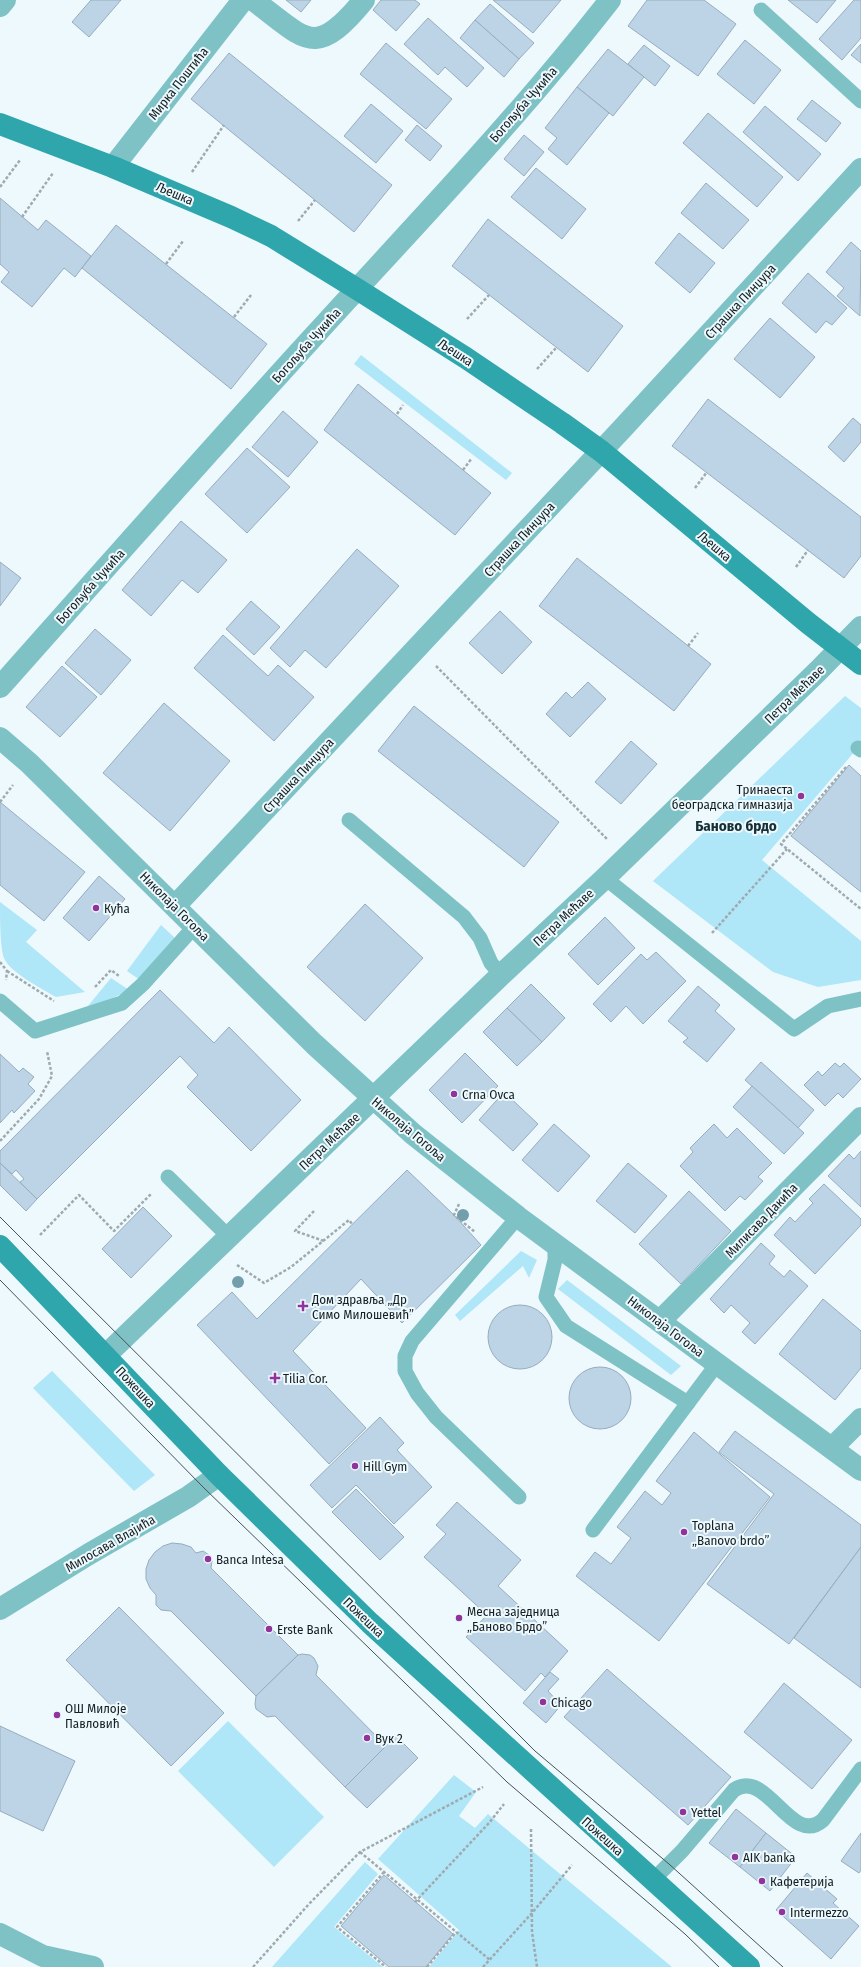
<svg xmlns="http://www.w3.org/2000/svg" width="861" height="1967" font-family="'Fira Sans Condensed',sans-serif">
  <rect width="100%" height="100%" fill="#edf9fd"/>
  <g fill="#afe6f8">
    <path d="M361 355 512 473 506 480 354 364Z"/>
    <path d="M845 696 861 708V744L762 860 861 941V980L818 987 773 972 653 881Z"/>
    <path d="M0 902 37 930 26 942 85 992 56 997C43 989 10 973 4 958 0 947 0 916 0 902Z"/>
    <path d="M161 925 175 938 140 980 127 971Z"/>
    <path d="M111 978 129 990 93 1008 88 1006Z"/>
    <path d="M521 1251 537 1260 529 1278 523 1266 460 1321 455 1315Z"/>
    <path d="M567 1280 681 1366 671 1375 558 1289Z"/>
    <path d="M52 1371 155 1475 134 1491 33 1388Z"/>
    <path d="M228 1721 324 1817 274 1867 178 1771Z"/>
    <path d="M454 1775 476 1792 459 1816 475 1828 488 1814 672 1967H429L459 1930 378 1859Z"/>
    <path d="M365 1862 378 1874 334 1927 383 1967H272Z"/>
  </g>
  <g fill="#bdd4e6" stroke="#97adbd">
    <path d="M91 0H121L89 37 72 22Z"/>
    <path d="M286 0H311L301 12Z"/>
    <path d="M381 0H415L420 4 396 31 373 10Z"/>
    <path d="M493 0H561L533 33Z"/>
    <path d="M647 0H704L736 24 698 76 628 26Z"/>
    <path d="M788 0H836L817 23Z"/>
    <path d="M854 0H861V38L842 60 819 39Z"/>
    <path d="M490 4 534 43 519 59 475 20Z"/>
    <path d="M428 18 484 68 467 87 445 67 438 75 404 44Z"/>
    <path d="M475 20 519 59 504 77 460 38Z"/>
    <path d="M745 40 781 70 754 104 717 74Z"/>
    <path d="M386 43 452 99 426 129 360 74Z"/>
    <path d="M861 44V63L851 55Z"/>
    <path d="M644 45 670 66 655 86 628 64Z"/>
    <path d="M608 49 644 77 613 116 577 87Z"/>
    <path d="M229 53 392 185 354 232 191 99Z"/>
    <path d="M577 87 609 113 567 165 548 149 557 138 545 128Z"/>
    <path d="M812 100 841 123 826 142 797 119Z"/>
    <path d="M371 104 403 131 376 163 344 136Z"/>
    <path d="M765 106 821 154 798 181 743 132Z"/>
    <path d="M708 113 783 177 757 207 683 143Z"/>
    <path d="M417 125 442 146 430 161 405 140Z"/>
    <path d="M524 135 544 152 524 176 504 159Z"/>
    <path d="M536 168 586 209 562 239 511 197Z"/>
    <path d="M706 183 749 220 723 249 681 213Z"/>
    <path d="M0 198 38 230 46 220 91 256 75 277 64 268 32 307 1 282 9 272 0 264Z"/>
    <path d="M488 219 623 326 588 372 452 266Z"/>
    <path d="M116 225 267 344 231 389 82 268Z"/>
    <path d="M679 233 715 263 690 293 655 263Z"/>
    <path d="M851 242 861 251 860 316 837 296 844 288 826 272Z"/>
    <path d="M808 273 847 308 832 325 826 321 816 333 782 303Z"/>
    <path d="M770 318 815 357 780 398 734 359Z"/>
    <path d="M358 384 491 493 455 535 324 430Z"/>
    <path d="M708 399 861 517V556L844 578 672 446Z"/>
    <path d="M283 411 318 442 288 477 252 447Z"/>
    <path d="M853 418 861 425V442L844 462 828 447Z"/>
    <path d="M247 448 290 487 247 533 205 494Z"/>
    <path d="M181 521 227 560 198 593 182 580 151 616 122 590Z"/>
    <path d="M357 549 399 586 326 668 305 650 290 667 270 648Z"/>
    <path d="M577 558 711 664 674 711 539 606Z"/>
    <path d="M0 562 21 578 0 606Z"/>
    <path d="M251 601 280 627 254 655 226 629Z"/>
    <path d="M500 611 532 642 502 674 469 643Z"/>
    <path d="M95 629 131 660 101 695 65 663Z"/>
    <path d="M223 635 268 676 278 665 314 697 274 741 194 668Z"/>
    <path d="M62 666 97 697 60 737 26 707Z"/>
    <path d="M588 682 606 699 570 737 546 714 566 692 572 698Z"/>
    <path d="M164 703 230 761 170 831 103 773Z"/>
    <path d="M414 706 559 822 524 867 378 751Z"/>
    <path d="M631 741 657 764 621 804 595 782Z"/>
    <path d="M849 765 861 776V892L791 836Z"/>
    <path d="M0 802 85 872 44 921 0 885Z"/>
    <path d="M99 876 125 899 89 941 63 918Z"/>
    <path d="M365 904 423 958 365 1021 307 967Z"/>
    <path d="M605 917 635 948 598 985 568 954Z"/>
    <path d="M656 952 686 981 643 1024 626 1006 611 1022 593 1004 641 954 647 960Z"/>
    <path d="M531 984 565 1018 542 1042 507 1008Z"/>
    <path d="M698 986 720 1005 715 1011 735 1029 707 1062 683 1042 688 1038 668 1021Z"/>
    <path d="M160 990 214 1043 229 1027 301 1100 251 1151 187 1087 198 1075 180 1056 37 1199 20 1182 24 1179 16 1170 12 1174 0 1163V1151Z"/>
    <path d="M507 1008 542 1042 517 1066 483 1032Z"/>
    <path d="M465 1053 498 1086 462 1123 429 1090Z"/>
    <path d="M0 1054 19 1072 23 1068 34 1077 28 1084 35 1091 14 1113 12 1110 0 1123Z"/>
    <path d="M761 1062 814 1110 798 1128 745 1080Z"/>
    <path d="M835 1063 840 1067 844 1063 861 1079 843 1098 838 1093 825 1106 804 1085 818 1071 822 1076Z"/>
    <path d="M752 1086 804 1133 784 1154 733 1107Z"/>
    <path d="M504 1092 538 1124 513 1151 479 1120Z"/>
    <path d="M554 1124 590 1156 558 1192 522 1160Z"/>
    <path d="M714 1124 727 1138 737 1128 772 1163 758 1177 763 1181 745 1200 740 1196 725 1211 680 1166 693 1152 690 1148Z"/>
    <path d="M861 1151V1207L828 1176 849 1154 854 1159Z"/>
    <path d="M0 1163 37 1199 26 1211 0 1185Z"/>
    <path d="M628 1163 667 1196 635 1233 596 1201Z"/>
    <path d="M407 1170 454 1215 481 1245 402 1323 361 1279 293 1351 366 1428 329 1464 197 1325 232 1292 257 1319Z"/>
    <path d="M824 1184 861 1219V1225L815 1274 774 1235 790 1217 795 1222 813 1203 809 1199Z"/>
    <path d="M689 1191 731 1231 681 1284 639 1244Z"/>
    <path d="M143 1207 172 1236 131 1278 102 1249Z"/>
    <path d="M761 1243 775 1256 769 1264 784 1277 790 1270 808 1286 755 1344 742 1332 750 1323 731 1305 724 1313 710 1299Z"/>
    <path d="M823 1299 861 1331V1368L835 1400 779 1354Z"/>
    <circle cx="520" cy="1337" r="32"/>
    <circle cx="600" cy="1398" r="31"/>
    <path d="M380 1417 404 1443 397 1450 432 1487 394 1524 356 1485 332 1508 310 1485Z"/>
    <path d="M735 1431 861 1525V1547L789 1644 707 1584 774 1494 719 1452Z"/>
    <path d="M694 1432 770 1497 659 1641 576 1576 595 1552 611 1564 631 1538 617 1527 645 1491 662 1505 671 1493 656 1481Z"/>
    <path d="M356 1489 404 1537 380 1560 332 1512Z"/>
    <path d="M457 1502 521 1560 498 1586 568 1651 545 1677 541 1673 525 1691 466 1637 487 1615 424 1557 446 1534 436 1525Z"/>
    <path d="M172 1543 182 1544 191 1547 196 1553 203 1551 209 1555 212 1561 211 1568 298 1655 256 1696 171 1611 161 1610 156 1605V1595L150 1588 146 1579V1569L149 1560 155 1552 163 1546Z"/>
    <path d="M861 1547V1688L794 1638Z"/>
    <path d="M119 1607 224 1713 171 1766 66 1660Z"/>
    <path d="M302 1654 310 1655 314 1658 318 1666 316 1675 386 1746 345 1787 275 1716 267 1717 256 1709 255 1704 256 1696 298 1655Z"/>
    <path d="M607 1669 731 1777 688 1825 564 1717Z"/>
    <path d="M550 1672 559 1679 548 1691 561 1705 546 1723 523 1703Z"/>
    <path d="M784 1683 852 1740 812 1789 744 1732Z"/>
    <path d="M0 1726 75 1761 43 1831 0 1811Z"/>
    <path d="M396 1736 418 1758 367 1808 345 1787Z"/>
    <path d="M736 1809 766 1833 740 1867 709 1843Z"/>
    <path d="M766 1833 796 1857 770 1891 740 1867Z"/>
    <path d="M861 1833V1870L859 1873 841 1861Z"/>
    <path d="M807 1873 837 1899 833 1903 859 1926 831 1959 776 1910Z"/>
    <path d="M384 1875 453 1934 426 1967H389L341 1926Z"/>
  </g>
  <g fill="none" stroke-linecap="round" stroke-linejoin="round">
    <g stroke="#9faaae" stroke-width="2.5" stroke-dasharray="3 2" stroke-linecap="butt">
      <path d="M192 172 224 125"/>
      <path d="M0 187 20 160"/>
      <path d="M22 217 53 173"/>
      <path d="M298 221 315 200"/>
      <path d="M166 264 183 241"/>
      <path d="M234 317 251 295"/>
      <path d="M467 319 489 295"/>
      <path d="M537 369 556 348"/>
      <path d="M397 414 403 405"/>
      <path d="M463 470 472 458"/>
      <path d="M695 488 707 472"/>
      <path d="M796 567 808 550"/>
      <path d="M688 646 698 633"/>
      <path d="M436 666 607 839"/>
      <path d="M846 767 781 844 861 909"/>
      <path d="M0 802 13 785"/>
      <path d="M712 933 787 849"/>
      <path d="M0 962 7 971 6 980"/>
      <path d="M7 971 54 1001"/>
      <path d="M95 987 111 970 119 976"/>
      <path d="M0 1141 39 1099 52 1076 47 1051"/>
      <path d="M459 1204 454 1215 475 1232"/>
      <path d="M314 1211 295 1231 324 1241"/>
      <path d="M40 1235 79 1195 114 1231 152 1193"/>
      <path d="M237 1265 264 1283 291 1267 349 1220 352 1224"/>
      <path d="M531 1829 532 1932 537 1967"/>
      <path d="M360 1852 490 1960"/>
      <path d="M384 1872 337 1927 386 1967"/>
      <path d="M415 1902 489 1823 504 1804"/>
      <path d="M253 1967 309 1904 360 1852 483 1787"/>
      <path d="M427 1967 456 1932"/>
      <path d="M483 1967 532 1913 572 1865"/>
    </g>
    <g stroke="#7fc2c5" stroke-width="15">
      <path d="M761 10 861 101"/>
      <path d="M858 748 861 750"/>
      <path d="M349 820 464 917 480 938 491 963 501 975"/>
      <path d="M605 878 794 1029 828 1006 861 999"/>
      <path d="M0 1001 35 1031 122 1003 143 984 195 926"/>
      <path d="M168 1177 228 1236"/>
      <path d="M518 1217 412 1341 405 1356V1371L417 1393 436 1417 519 1497"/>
      <path d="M555 1244V1260L546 1297 566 1326 688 1403"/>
      <path d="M593 1530 717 1364"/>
      <path d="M653 1880 682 1851 734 1790C767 1767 791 1848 823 1820L861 1769"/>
    </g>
    <g stroke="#7fc2c5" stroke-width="22">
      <path d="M253 0C306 39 314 61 364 0"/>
      <path d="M0 6 5 0"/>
      <path d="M113 167 243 0"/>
      <path d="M0 687C104 570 208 452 314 336 414 226 518 118 610 0"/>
      <path d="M0 738 29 763 314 1044 413 1134 518 1217 861 1470"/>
      <path d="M175 906 621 430 861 169"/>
      <path d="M660 1321 861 1118"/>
      <path d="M106 1355 501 975 605 878 818 671 861 627"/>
      <path d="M832 1448 861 1419"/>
      <path d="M0 1609 89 1554 188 1497 219 1475"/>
      <path d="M0 1934 43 1956 93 1967"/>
    </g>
    <g stroke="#2fa6ac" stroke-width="22">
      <path d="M0 124 113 167 231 217 271 236 357 289 466 358 562 423 601 451 808 623 861 664"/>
      <path d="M0 1246 219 1475 370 1623 749 1967"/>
    </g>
    <g stroke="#465155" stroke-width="1">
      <path d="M0 1217 535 1751 669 1864 783 1967"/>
      <path d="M0 1280 203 1487 507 1782 685 1934 719 1967"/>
    </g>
  </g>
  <g fill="#739fac">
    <circle cx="463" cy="1215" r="6"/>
    <circle cx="238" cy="1282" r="6"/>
  </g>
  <g fill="#91339c" stroke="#edf9fd" stroke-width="1.5">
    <circle cx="801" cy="796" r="4"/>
    <circle cx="96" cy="908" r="4"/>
    <circle cx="454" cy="1094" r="4"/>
    <path d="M301 1300h4v4h4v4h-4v4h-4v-4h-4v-4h4z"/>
    <path d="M273 1372h4v4h4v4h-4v4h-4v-4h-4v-4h4z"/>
    <circle cx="355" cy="1466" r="4"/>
    <circle cx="684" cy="1532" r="4"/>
    <circle cx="208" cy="1559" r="4"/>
    <circle cx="459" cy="1618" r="4"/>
    <circle cx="269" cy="1629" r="4"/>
    <circle cx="543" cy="1702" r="4"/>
    <circle cx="57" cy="1715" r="4"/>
    <circle cx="367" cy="1738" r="4"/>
    <circle cx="683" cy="1812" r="4"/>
    <circle cx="735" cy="1857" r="4"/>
    <circle cx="762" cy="1881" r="4"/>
    <circle cx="782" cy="1912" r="4"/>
  </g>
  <g text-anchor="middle" stroke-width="4" stroke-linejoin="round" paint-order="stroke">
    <g font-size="13" fill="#141f23" stroke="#edf9fd">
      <text transform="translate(178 83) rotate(-52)" y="5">Мирка Поштића</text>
      <text transform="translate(523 104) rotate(-49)" y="5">Богољуба Чукића</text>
      <text transform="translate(175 193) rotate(23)" y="5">Љешка</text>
      <text transform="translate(740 301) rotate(-47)" y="5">Страшка Пинџура</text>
      <text transform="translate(306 345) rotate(-48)" y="5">Богољуба Чукића</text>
      <text transform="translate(456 352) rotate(33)" y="5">Љешка</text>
      <text transform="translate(519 539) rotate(-47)" y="5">Страшка Пинџура</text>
      <text transform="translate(715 546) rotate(40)" y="5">Љешка</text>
      <text transform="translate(90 586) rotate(-48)" y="5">Богољуба Чукића</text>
      <text transform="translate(794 694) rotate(-44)" y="5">Петра Мећаве</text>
      <text transform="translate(298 775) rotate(-47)" y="5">Страшка Пинџура</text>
      <text transform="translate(175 906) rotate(45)" y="5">Николаја Гогоља</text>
      <text transform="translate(563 917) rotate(-43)" y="5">Петра Мећаве</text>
      <text transform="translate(409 1129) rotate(40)" y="5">Николаја Гогоља</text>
      <text transform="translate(329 1141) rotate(-43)" y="5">Петра Мећаве</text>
      <text transform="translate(761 1220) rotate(-46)" y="5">Милисава Дакића</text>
      <text transform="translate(666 1326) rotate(37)" y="5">Николаја Гогоља</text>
      <text transform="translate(136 1387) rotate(47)" y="5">Пожешка</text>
      <text transform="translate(110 1543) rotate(-30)" y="5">Милосава Влајића</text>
      <text transform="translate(364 1617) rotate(44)" y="5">Пожешка</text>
      <text transform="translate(603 1836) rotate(42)" y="5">Пожешка</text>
    </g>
    <g font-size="13" fill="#141f23" stroke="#edf9fd" text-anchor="start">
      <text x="793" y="794" text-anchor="end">Тринаеста<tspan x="793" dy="15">београдска гимназија</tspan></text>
      <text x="104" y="913">Кућа</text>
      <text x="462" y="1099">Crna Ovca</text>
      <text x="312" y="1304">Дом здравља „Др<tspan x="312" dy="15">Симо Милошевић”</tspan></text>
      <text x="283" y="1383">Tilia Cor.</text>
      <text x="363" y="1471">Hill Gym</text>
      <text x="692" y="1530">Toplana<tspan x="692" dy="15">„Banovo brdo”</tspan></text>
      <text x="216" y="1564">Banca Intesa</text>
      <text x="467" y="1616">Месна заједница<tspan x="467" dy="15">„Баново Брдо”</tspan></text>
      <text x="277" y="1634">Erste Bank</text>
      <text x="551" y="1707">Chicago</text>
      <text x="65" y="1713">ОШ Милоје<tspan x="65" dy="15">Павловић</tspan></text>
      <text x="375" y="1743">Вук 2</text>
      <text x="691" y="1817">Yettel</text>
      <text x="743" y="1862">AIK banka</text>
      <text x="770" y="1886">Кафетерија</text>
      <text x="790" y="1917">Intermezzo</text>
    </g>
    <g font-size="15" font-weight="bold" fill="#163038" stroke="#edf9fd">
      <text x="736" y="831">Баново брдо</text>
    </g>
  </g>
</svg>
